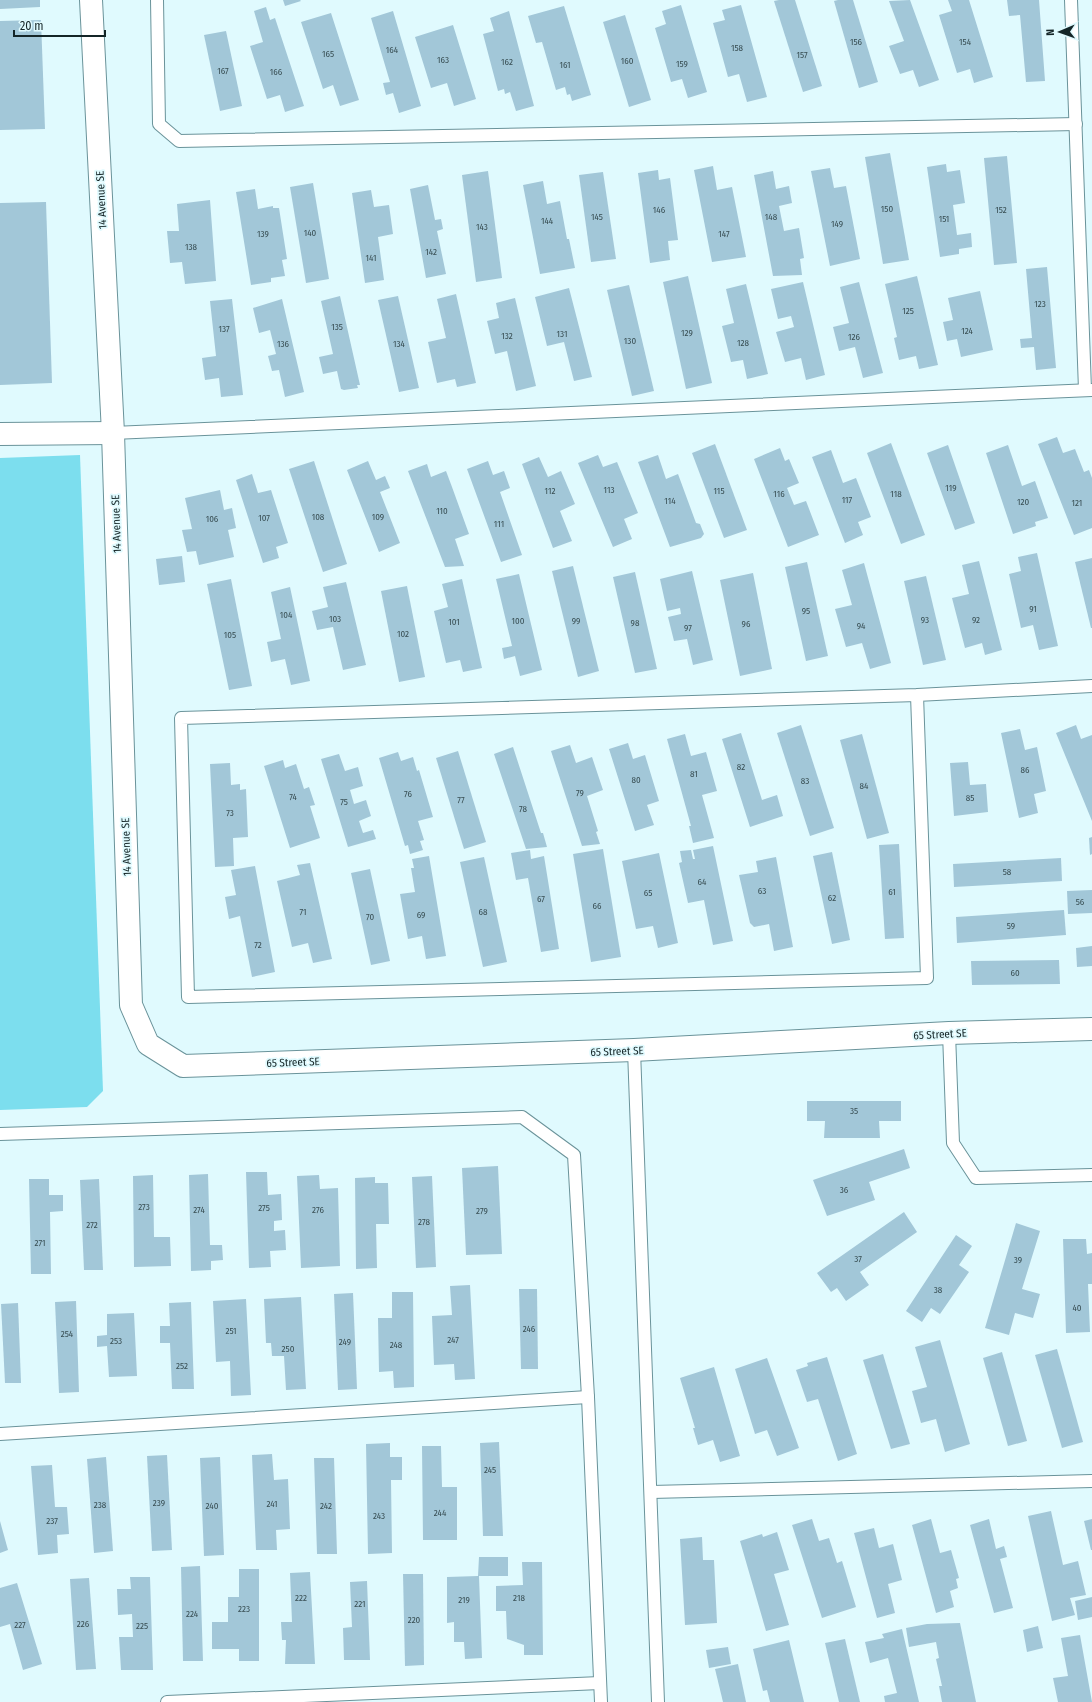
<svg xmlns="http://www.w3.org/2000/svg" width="1092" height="1702" font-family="'Fira Sans Condensed',sans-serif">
  <rect width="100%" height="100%" fill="#e0fafe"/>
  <path fill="#7cdeee" d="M80 455 103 1091 87 1107 0 1110V458Z"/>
  <g fill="#a2c7d8">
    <path d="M0 0H40V7L0 9Z"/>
    <path d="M283 0H300L301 1 285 6Z"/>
    <path d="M779 0H795L822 86 803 92 774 1Z"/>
    <path d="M838 0H853L878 82 859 88 834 1Z"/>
    <path d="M910 0 939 80 919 87 913 70 900 74 889 46 904 41 889 1Z"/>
    <path d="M948 0H969L993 77 974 83 970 69 957 73 939 15 952 11Z"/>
    <path d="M1007 0H1039L1045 81 1026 82 1020 15 1009 16Z"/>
    <path d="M681 5 707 92 688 98 682 79 671 82 655 28 666 24 662 11Z"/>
    <path d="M741 5 767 97 747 102 739 74 728 77 713 23 725 20 722 10Z"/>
    <path d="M564 6 591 95 572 101 570 94 567 95 565 87 556 90 542 42 536 43 528 16Z"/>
    <path d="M266 7 270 20 275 18 304 106 285 112 280 95 267 99 250 46 263 42 254 11Z"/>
    <path d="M393 11 421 106 399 113 393 93 386 95 383 83 390 82 371 18Z"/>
    <path d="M509 11 534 106 516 111 510 92 505 94 504 89 498 91 483 34 494 31 490 18Z"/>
    <path d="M331 13 359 100 340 106 333 85 323 89 301 22Z"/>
    <path d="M625 15 651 100 629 107 603 22Z"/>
    <path d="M41 20 45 129 0 130V21Z"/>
    <path d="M453 25 476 99 454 106 447 83 431 88 415 37Z"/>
    <path d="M226 31 242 106 220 111 204 35Z"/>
    <path d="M890 153 909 260 883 264 865 157Z"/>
    <path d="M1007 156 1017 263 994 265 984 158Z"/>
    <path d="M946 164 947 172 960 170 965 203 953 205 957 235 971 233 972 247 959 249V254L940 257 927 167Z"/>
    <path d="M713 166 717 190 732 187 746 257 712 262 694 170Z"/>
    <path d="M830 168 834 188 846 186 860 259 830 266 811 171Z"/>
    <path d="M658 170 659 180 670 178 678 240 668 241 670 260 650 263 638 173Z"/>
    <path d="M488 171 502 278 476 282 462 175Z"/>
    <path d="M773 171 776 189 789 186 792 203 779 206 784 231 799 228 804 258 800 259 802 275 773 276 754 175Z"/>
    <path d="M603 172 616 259 591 262 579 175Z"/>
    <path d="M543 181 547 204 560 201 567 239H569L575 268 540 274 523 185Z"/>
    <path d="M313 183 329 279 306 283 290 187Z"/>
    <path d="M428 185 435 220 441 219 443 229 437 231 446 274 426 278 410 189Z"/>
    <path d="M255 189 258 209 273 206V208H279L287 259 282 260 285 276 271 278V282L251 285 236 192Z"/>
    <path d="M371 190 374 207 389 205 393 234 378 237 384 280 365 283 352 193Z"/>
    <path d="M210 200 216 281 185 284 182 262 170 263 167 231H179L177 204Z"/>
    <path d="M46 202 52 383 0 385V203Z"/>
    <path d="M1047 267 1056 368 1036 370 1034 347 1021 348 1020 339 1032 338 1026 269Z"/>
    <path d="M688 276 712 383 686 389 663 282Z"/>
    <path d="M917 276 938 365 919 369 916 356 899 360 894 338 897 337 885 284Z"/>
    <path d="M803 282 825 375 806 380 801 358 785 362 776 332 794 327 791 316 778 319 771 289Z"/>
    <path d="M859 282 883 373 863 378 855 347 839 351 833 327 849 323 840 287Z"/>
    <path d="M746 284 768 374 747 379 743 360 731 362 722 326 734 323 726 289Z"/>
    <path d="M629 285 654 391 632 396 607 290Z"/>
    <path d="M569 288 592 377 574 381 564 342 547 346 535 297Z"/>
    <path d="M980 291 993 350 961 357 957 339 947 341 943 322 953 320 948 298Z"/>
    <path d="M456 294 476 383 457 387 455 379 437 383 428 342 446 338 437 299Z"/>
    <path d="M340 296 360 385H357L358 388 344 390 341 389 337 371 323 374 319 357 333 354 321 301Z"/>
    <path d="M398 296 419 388 399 392 378 300Z"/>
    <path d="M515 298 536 386 516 391 507 351 495 354 487 321 499 318 496 303Z"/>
    <path d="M232 299 243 395 221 397 219 378 205 380 202 358 216 356 210 301Z"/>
    <path d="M282 299 304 392 285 397 279 370 272 371 268 356 276 354 270 330 259 333 253 308Z"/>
    <path d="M1057 437 1063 453 1075 449 1084 472 1089 470 1092 478V528L1074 535 1038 444Z"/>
    <path d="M891 443 925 535 901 544 867 453Z"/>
    <path d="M715 444 747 530 724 538 692 453Z"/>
    <path d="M948 445 975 523 955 530 927 453Z"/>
    <path d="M1008 445 1022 486 1035 481 1048 518 1035 522 1036 526 1013 534 986 453Z"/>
    <path d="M780 448 785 461 789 459 799 483 787 488 794 505 806 501 819 535 788 547 754 459Z"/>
    <path d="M831 450 843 483 856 478 871 517 858 522 863 535 845 543 812 457Z"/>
    <path d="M598 455 603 467 617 462 638 513 624 519 632 539 613 547 578 463Z"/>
    <path d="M658 455 666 479 678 474 696 523 700 524 704 534 701 538 670 547 638 462Z"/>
    <path d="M539 457 548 477 561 471 575 504 560 511 572 541 553 548 522 464Z"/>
    <path d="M314 461 347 564 323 572 289 469Z"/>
    <path d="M368 461 376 480 385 476 390 488 380 492 400 543 379 552 347 470Z"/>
    <path d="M488 461 493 475 504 471 510 488 500 492 522 555 501 562 467 469Z"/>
    <path d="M427 464 431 477 446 471 452 487 469 534 455 539 464 566 445 567 408 471Z"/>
    <path d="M252 474 258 493 271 490 288 543 276 547 279 558 263 563 236 480Z"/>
    <path d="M220 490 224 510 232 508 236 528 228 530 234 557 199 565 196 551 187 552 182 530 192 529 185 498Z"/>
    <path d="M1037 553 1058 646 1039 650 1033 625 1021 628 1009 574 1021 571 1018 557Z"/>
    <path d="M182 556 185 582 159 585 156 559Z"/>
    <path d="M1092 558V628H1091L1075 562Z"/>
    <path d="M979 561 1002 650 985 655 982 643 965 648 952 598 969 594 962 565Z"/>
    <path d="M807 562 828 656 806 661 785 567Z"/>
    <path d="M864 563 891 663 870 669 862 643 846 647 835 609 852 605 842 570Z"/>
    <path d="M573 566 599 671 578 677 552 571Z"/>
    <path d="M692 571 713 660 693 665 687 639 674 641 668 617 681 614 680 608 667 611 660 579Z"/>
    <path d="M635 572 657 669 635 673 613 577Z"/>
    <path d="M753 573 772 669 740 676 720 580Z"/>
    <path d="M519 574 542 670 520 676 515 656 504 659 502 648 512 646 496 579Z"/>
    <path d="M926 576 946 660 923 665 904 581Z"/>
    <path d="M231 579 252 686 229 690 207 584Z"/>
    <path d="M462 579 482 668 463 672 460 660 446 663 434 611 448 607 442 584Z"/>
    <path d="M346 582 366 665 343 670 333 627 317 630 312 611 328 607 323 587Z"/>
    <path d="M407 586 425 677 399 682 381 591Z"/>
    <path d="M290 587 310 681 291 685 285 659 271 662 267 642 281 639 271 592Z"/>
    <path d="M801 725 834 828 810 836 777 733Z"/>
    <path d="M1076 725 1081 739 1092 735V821L1056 733Z"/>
    <path d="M1020 729 1025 750 1037 747 1046 791 1034 794 1038 813 1019 818 1001 733Z"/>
    <path d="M741 733 762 800 777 795 783 816 750 827 722 739Z"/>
    <path d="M685 734 691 756 706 752 717 791 702 795 714 838 693 843 689 826H691L667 739Z"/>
    <path d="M862 734 889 833 867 839 840 740Z"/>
    <path d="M628 743 633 759 645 755 659 801 647 805 654 825 635 831 609 749Z"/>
    <path d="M570 745 576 763 592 757 603 790 587 796 598 831 596 832 600 844 582 846 551 751Z"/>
    <path d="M513 747 541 833H543L547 847 526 849 494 754Z"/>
    <path d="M458 751 486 842 464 849 436 758Z"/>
    <path d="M398 752 401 761 413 757 417 771 419 770 433 817 418 821 424 840 420 841 423 850 410 854 408 845 405 846 379 758Z"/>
    <path d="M339 754 345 771 358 767 363 786 350 790 354 804 366 800 371 816 359 821 363 833 373 830 376 839 348 847 321 759Z"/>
    <path d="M283 760 285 768 296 764 304 789 309 787 315 805 310 806 320 838 290 848 264 766Z"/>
    <path d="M968 762 970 785 986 784 988 812 954 816 950 763Z"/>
    <path d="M230 763 231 785 240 784V790L246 789 248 837 233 838 234 866 215 867 210 764Z"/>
    <path d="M1092 837V854L1090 855 1089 838Z"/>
    <path d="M899 844 904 938 885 939 879 845Z"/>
    <path d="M713 846 733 941 713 945 704 900 688 903 679 863 682 862 680 851 691 850 693 859H695L693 850Z"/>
    <path d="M603 849 621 957 591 962 573 854Z"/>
    <path d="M530 850 531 859 544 856 559 949 541 952 528 878 516 880 511 853Z"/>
    <path d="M832 852 850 940 832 944 813 856Z"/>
    <path d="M659 853 678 943 658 948 653 926 636 929 622 861Z"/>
    <path d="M429 856 446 956 426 959 422 936 408 939 400 894 415 892 411 868H414L412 859Z"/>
    <path d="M484 857 507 962 483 967 460 862Z"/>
    <path d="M776 857 793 947 774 951 769 924 754 927 750 923 739 875 758 872 756 861Z"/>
    <path d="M1061 858 1062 881 954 887 953 864Z"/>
    <path d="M310 863 332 959 313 963 308 943 292 947 277 881 300 875 297 865Z"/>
    <path d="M255 866 275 972 252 977 240 916 229 919 225 897 236 895 231 870Z"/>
    <path d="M370 869 390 961 371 965 351 873Z"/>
    <path d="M1092 890V913L1068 914 1067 891Z"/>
    <path d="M1064 910 1066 935 957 943 956 917Z"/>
    <path d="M1092 946V966L1077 967 1076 948Z"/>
    <path d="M1059 960 1060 984 972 985 971 961Z"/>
    <path d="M807 1101H901V1121H879L880 1138H824L825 1121H807Z"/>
    <path d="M904 1149 910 1168 869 1182 875 1200 827 1216 813 1180Z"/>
    <path d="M498 1166 502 1254 466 1255 462 1168Z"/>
    <path d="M246 1172H267L268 1195 281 1194 282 1220 274 1221V1231L285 1230 286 1250 270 1251 271 1267 249 1268Z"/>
    <path d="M208 1174 210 1245H222L223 1260 211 1261V1270L191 1271 189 1175Z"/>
    <path d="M153 1175 154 1237H170L171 1266 134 1267 133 1176Z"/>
    <path d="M319 1175 320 1189 338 1188 340 1266 301 1268 297 1176Z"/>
    <path d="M432 1176 436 1267 416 1268 412 1177Z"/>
    <path d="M375 1177V1183H388L389 1224H376L377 1268 356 1269 355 1178Z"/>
    <path d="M29 1179H49V1195H63V1211L50 1212 51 1274H31Z"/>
    <path d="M99 1179 103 1270H84L80 1180Z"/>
    <path d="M904 1212 917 1232 860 1272 869 1285 846 1301 837 1288 831 1292 817 1273Z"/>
    <path d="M1016 1223 1040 1231 1022 1289 1040 1294 1033 1318 1015 1313 1009 1335 985 1328Z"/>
    <path d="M956 1235 972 1246 959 1265 969 1272 940 1314 931 1308 922 1322 906 1311Z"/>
    <path d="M1063 1239H1086L1087 1254 1092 1253V1284H1088L1090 1332 1066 1333Z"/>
    <path d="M470 1285 475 1379 455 1380 454 1364 434 1365 432 1316 452 1315 450 1286Z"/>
    <path d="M519 1289H537L538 1369H521Z"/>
    <path d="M392 1292H413L414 1387 394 1388 393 1371 379 1372 378 1318H392Z"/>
    <path d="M353 1293 357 1389 338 1390 334 1294Z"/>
    <path d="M301 1297 306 1389 286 1390 284 1356H272L271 1343H266L264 1299Z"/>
    <path d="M246 1299 251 1395 231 1396 230 1361 216 1362 213 1301Z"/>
    <path d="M76 1301 79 1392 59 1393 55 1302Z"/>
    <path d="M191 1302 194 1389H172L170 1343H160V1326H170L169 1303Z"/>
    <path d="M18 1303 21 1383H5L1 1304Z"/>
    <path d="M134 1313 137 1376 109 1377 107 1346 97 1347V1336L107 1335V1314Z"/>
    <path d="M940 1340 970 1444 945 1452 936 1419 921 1423 912 1391 927 1387 915 1347Z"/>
    <path d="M1057 1349 1083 1442 1062 1448 1035 1355Z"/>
    <path d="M1002 1352 1027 1441 1008 1446 983 1358Z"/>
    <path d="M883 1354 910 1444 891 1449 863 1360Z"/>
    <path d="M827 1357 857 1454 838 1461 818 1399 807 1402 796 1370 808 1366 807 1363Z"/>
    <path d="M767 1358 799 1448 777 1456 767 1430 755 1434 735 1369Z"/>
    <path d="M714 1367 740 1456 720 1462 713 1440 698 1445 693 1428H695L680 1378Z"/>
    <path d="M499 1442 503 1536H483L480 1443Z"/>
    <path d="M390 1443V1457H402V1480H391L392 1553 368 1554 366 1444Z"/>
    <path d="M422 1446H441L442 1487H457V1540H423Z"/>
    <path d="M272 1454 274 1480 288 1479 290 1529 276 1530 277 1550H256L252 1455Z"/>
    <path d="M167 1455 172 1550 152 1551 147 1456Z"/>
    <path d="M106 1457 113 1551 94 1553 87 1459Z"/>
    <path d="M220 1457 224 1555 204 1556 200 1458Z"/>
    <path d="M314 1458H334L337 1554H317Z"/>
    <path d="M52 1465 55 1507H67L69 1534 57 1535 58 1553 38 1555 31 1466Z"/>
    <path d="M1051 1511 1063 1565 1078 1561 1086 1595 1070 1598 1075 1615 1052 1621 1028 1516Z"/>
    <path d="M812 1519 819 1541 829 1538 837 1563 842 1561 856 1607 822 1618 792 1525Z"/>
    <path d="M931 1519 940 1553 951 1550 959 1578 956 1579 958 1588 950 1591 954 1607 936 1613 912 1525Z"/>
    <path d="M989 1519 996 1549 1004 1546 1007 1557 1000 1559 1013 1608 994 1613 970 1525Z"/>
    <path d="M1092 1519V1550H1091L1084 1521Z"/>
    <path d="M0 1521 8 1550 0 1553Z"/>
    <path d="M874 1528 879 1548 893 1544 902 1580 888 1584 895 1613 877 1618 854 1533Z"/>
    <path d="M777 1532 789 1570 774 1574 789 1625 766 1631 740 1541 762 1534 763 1537Z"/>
    <path d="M702 1537 703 1560H714L717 1623 685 1625 680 1539Z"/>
    <path d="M479 1557H508V1576H479L482 1658 465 1659 464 1642H454V1622L447 1623V1577L478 1576Z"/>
    <path d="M522 1562H542L543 1655H524V1645L507 1639 506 1611H496V1586L523 1585Z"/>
    <path d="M200 1566 203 1661H183L181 1567Z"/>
    <path d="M239 1569H259V1661H239V1649H212V1622H228V1597H239Z"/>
    <path d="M310 1572 315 1664H285L286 1640H282L281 1622H292L290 1573Z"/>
    <path d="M403 1574H423L424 1665 405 1666Z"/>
    <path d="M130 1577H150L153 1670H121L119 1637H133L132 1614 118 1615 117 1589H131Z"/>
    <path d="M89 1578 96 1669 76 1670 70 1579Z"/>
    <path d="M367 1581 370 1660H344L343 1628 352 1627 350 1582Z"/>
    <path d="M17 1583 42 1664 23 1670 10 1624 0 1627V1588Z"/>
    <path d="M1092 1597V1617L1078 1620 1075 1601Z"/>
    <path d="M960 1623 976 1702H942L939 1686H942L936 1659 939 1658 936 1642 909 1647 906 1628 927 1624Z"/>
    <path d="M1038 1626 1043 1648 1027 1652 1023 1630Z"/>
    <path d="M902 1629 919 1702H885L884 1696 897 1693 888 1658 870 1663 865 1642 884 1638 882 1634Z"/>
    <path d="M1080 1635 1092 1702H1058L1053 1678 1068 1676 1061 1638Z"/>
    <path d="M845 1639 860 1702H839L825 1643Z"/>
    <path d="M789 1640 804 1702H770L767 1690 763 1691 753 1649Z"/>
    <path d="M728 1647 731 1664 709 1668 706 1650Z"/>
    <path d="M738 1664 746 1702H723L715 1669Z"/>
  </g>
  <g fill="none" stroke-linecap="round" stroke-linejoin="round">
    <defs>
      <g id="service">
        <path d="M157 0 159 124 179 141 1076 124"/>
        <path d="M1071 0 1085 390"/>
        <path d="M113 433 1092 390"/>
        <path d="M917 695 927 978 188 997 181 718 917 695 1092 686"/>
        <path d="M949 1033 953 1143 976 1178 1092 1175"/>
        <path d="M634 1050 658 1702"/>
        <path d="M0 1134 522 1117 574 1155 588 1397 601 1702"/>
        <path d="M0 1434 588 1397"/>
        <path d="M651 1492 1092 1481"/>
        <path d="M167 1702 600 1683"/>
      </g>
      <g id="minor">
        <path d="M91 0 113 433 131 1005 148 1044 183 1066 634 1050 949 1033 1092 1029"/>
        <path d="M0 434 113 433"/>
      </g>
    </defs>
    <use href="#service" stroke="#6a939a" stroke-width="14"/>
    <use href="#minor" stroke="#6a939a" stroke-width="24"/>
    <use href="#service" stroke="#fff" stroke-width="12"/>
    <use href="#minor" stroke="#fff" stroke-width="22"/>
  </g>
  <g text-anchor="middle" stroke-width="3.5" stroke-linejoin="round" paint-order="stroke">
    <g font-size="9" fill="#384e53">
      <text x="856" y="45">156</text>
      <text x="965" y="45">154</text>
      <text x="737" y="51">158</text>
      <text x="392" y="53">164</text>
      <text x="328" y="57">165</text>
      <text x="802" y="58">157</text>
      <text x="443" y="63">163</text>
      <text x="627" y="64">160</text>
      <text x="507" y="65">162</text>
      <text x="682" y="67">159</text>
      <text x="565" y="68">161</text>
      <text x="223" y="74">167</text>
      <text x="276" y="75">166</text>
      <text x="887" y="212">150</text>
      <text x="659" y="213">146</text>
      <text x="1001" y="213">152</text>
      <text x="597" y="220">145</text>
      <text x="771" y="220">148</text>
      <text x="944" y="222">151</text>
      <text x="547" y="224">144</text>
      <text x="837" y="227">149</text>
      <text x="482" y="230">143</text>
      <text x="310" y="236">140</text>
      <text x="263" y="237">139</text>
      <text x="724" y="237">147</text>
      <text x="191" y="250">138</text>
      <text x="431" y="255">142</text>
      <text x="371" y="261">141</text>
      <text x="1040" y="307">123</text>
      <text x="908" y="314">125</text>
      <text x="337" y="330">135</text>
      <text x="224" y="332">137</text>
      <text x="967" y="334">124</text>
      <text x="687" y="336">129</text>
      <text x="562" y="337">131</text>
      <text x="507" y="339">132</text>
      <text x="854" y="340">126</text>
      <text x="630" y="344">130</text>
      <text x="743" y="346">128</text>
      <text x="283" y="347">136</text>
      <text x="399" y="347">134</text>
      <text x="951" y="491">119</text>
      <text x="609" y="493">113</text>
      <text x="550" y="494">112</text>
      <text x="719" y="494">115</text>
      <text x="779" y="497">116</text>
      <text x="896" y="497">118</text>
      <text x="847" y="503">117</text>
      <text x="670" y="504">114</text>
      <text x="1023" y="505">120</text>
      <text x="1077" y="506">121</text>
      <text x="442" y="514">110</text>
      <text x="318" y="520">108</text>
      <text x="378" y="520">109</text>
      <text x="264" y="521">107</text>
      <text x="212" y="522">106</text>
      <text x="499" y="527">111</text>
      <text x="1033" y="612">91</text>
      <text x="806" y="614">95</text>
      <text x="286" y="618">104</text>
      <text x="335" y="622">103</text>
      <text x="925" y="623">93</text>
      <text x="976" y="623">92</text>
      <text x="518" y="624">100</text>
      <text x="576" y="624">99</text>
      <text x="454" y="625">101</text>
      <text x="635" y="626">98</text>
      <text x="746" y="627">96</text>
      <text x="861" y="629">94</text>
      <text x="688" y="631">97</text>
      <text x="403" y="637">102</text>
      <text x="230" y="638">105</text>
      <text x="741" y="770">82</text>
      <text x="1025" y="773">86</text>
      <text x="694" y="777">81</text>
      <text x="636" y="783">80</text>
      <text x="805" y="784">83</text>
      <text x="864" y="789">84</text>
      <text x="580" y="796">79</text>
      <text x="408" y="797">76</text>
      <text x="293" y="800">74</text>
      <text x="970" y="801">85</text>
      <text x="461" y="803">77</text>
      <text x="344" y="805">75</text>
      <text x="523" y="812">78</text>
      <text x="230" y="816">73</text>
      <text x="1007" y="875">58</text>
      <text x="702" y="885">64</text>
      <text x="762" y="894">63</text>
      <text x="892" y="895">61</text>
      <text x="648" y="896">65</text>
      <text x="832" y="901">62</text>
      <text x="541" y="902">67</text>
      <text x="1080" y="905">56</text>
      <text x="597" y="909">66</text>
      <text x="303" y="915">71</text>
      <text x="483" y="915">68</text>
      <text x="421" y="918">69</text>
      <text x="370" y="920">70</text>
      <text x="1011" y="929">59</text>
      <text x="258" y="948">72</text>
      <text x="1015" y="976">60</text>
      <text x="854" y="1114">35</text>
      <text x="844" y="1193">36</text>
      <text x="144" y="1210">273</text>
      <text x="264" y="1211">275</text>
      <text x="199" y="1213">274</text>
      <text x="318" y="1213">276</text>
      <text x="482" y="1214">279</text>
      <text x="424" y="1225">278</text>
      <text x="92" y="1228">272</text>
      <text x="40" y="1246">271</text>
      <text x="858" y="1262">37</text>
      <text x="1018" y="1263">39</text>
      <text x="938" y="1293">38</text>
      <text x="1077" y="1311">40</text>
      <text x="529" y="1332">246</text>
      <text x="231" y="1334">251</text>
      <text x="67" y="1337">254</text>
      <text x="453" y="1343">247</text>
      <text x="116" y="1344">253</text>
      <text x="345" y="1345">249</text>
      <text x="396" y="1348">248</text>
      <text x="288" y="1352">250</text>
      <text x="182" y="1369">252</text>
      <text x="490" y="1473">245</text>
      <text x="159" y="1506">239</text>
      <text x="272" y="1507">241</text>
      <text x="100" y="1508">238</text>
      <text x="212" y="1509">240</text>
      <text x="326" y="1509">242</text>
      <text x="440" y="1516">244</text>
      <text x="379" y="1519">243</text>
      <text x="52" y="1524">237</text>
      <text x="301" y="1601">222</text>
      <text x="519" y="1601">218</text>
      <text x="464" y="1603">219</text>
      <text x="360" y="1607">221</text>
      <text x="244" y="1612">223</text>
      <text x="192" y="1617">224</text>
      <text x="414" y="1623">220</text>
      <text x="83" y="1627">226</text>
      <text x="20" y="1628">227</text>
      <text x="142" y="1629">225</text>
    </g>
    <g font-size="11" fill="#142527" stroke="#e0fafe">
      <text transform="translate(101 200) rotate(-93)" y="4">14 Avenue SE</text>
      <text transform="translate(116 524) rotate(-92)" y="4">14 Avenue SE</text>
      <text transform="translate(126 847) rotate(-92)" y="4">14 Avenue SE</text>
      <text transform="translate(940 1034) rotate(-3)" y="4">65 Street SE</text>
      <text transform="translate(617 1051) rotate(-2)" y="4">65 Street SE</text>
      <text transform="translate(293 1062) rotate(-2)" y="4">65 Street SE</text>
    </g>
  </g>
  <g transform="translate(1060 32) rotate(268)" stroke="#e0fafe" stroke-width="3" paint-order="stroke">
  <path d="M0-3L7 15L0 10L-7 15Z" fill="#142527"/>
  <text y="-6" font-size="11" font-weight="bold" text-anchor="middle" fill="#142527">N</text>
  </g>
  <path d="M14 30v6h91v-6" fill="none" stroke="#142527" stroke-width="2"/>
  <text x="20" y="30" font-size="12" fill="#142527" stroke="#e0fafe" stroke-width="3" paint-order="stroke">20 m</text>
</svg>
